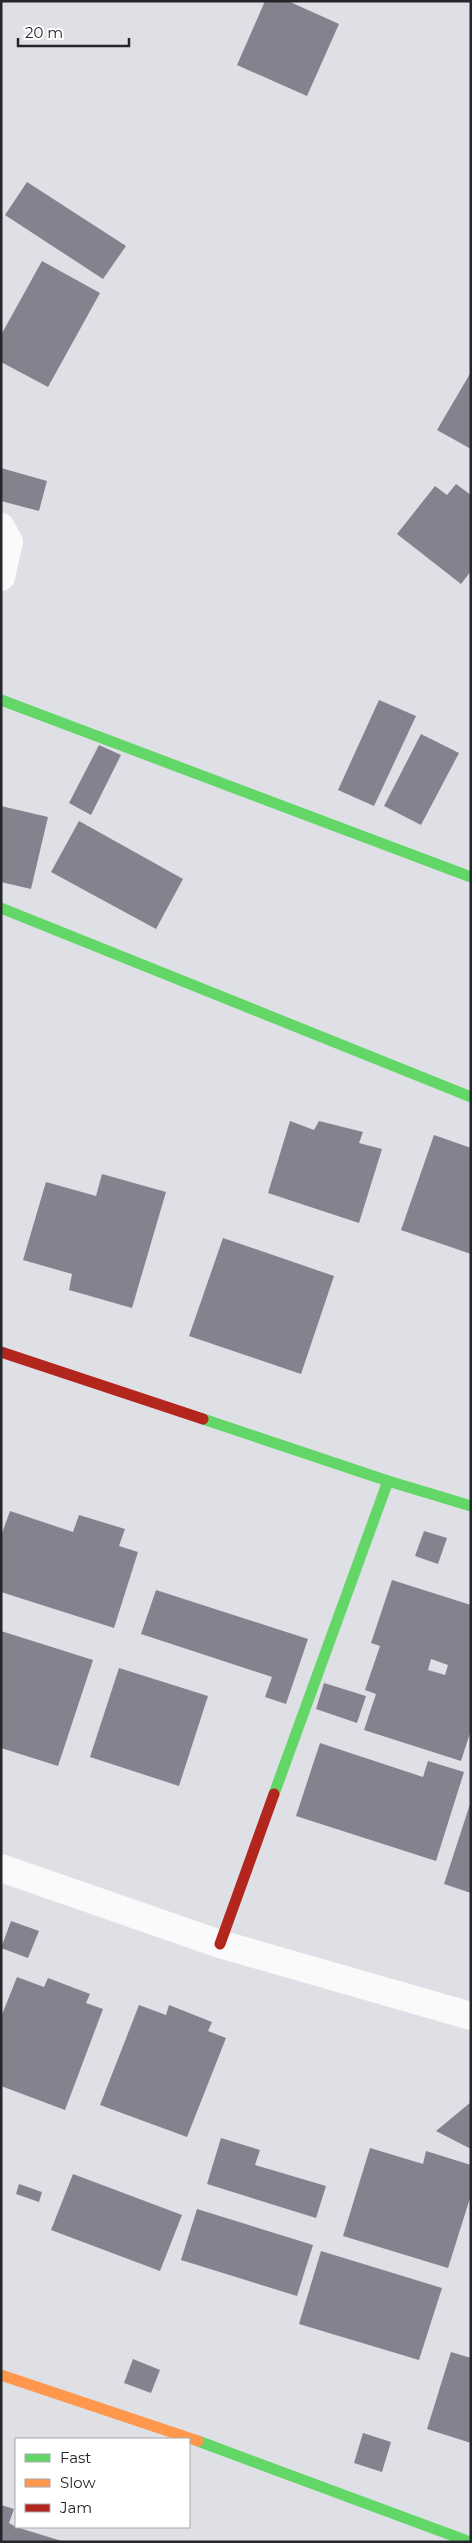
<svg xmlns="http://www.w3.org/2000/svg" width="472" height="2543" font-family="Montserrat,sans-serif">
  <rect width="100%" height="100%" fill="#dee0e6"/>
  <g fill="#86818f" fill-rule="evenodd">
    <path d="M265 1H288L339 24 307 96 237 65Z"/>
    <path d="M27 182 126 246 103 279 5 215Z"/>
    <path d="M42 261 100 293 48 387 1 362V335Z"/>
    <path d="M471 372V449L437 430Z"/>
    <path d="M1 468 47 481 39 511 1 501Z"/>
    <path d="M456 484 471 495V571L461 584 397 534 435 486 447 495Z"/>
    <path d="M379 700 416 716 374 806 338 790Z"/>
    <path d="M421 734 459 753 421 825 384 806Z"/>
    <path d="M99 745 121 755 91 815 69 803Z"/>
    <path d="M1 806 48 817 31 889 1 882Z"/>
    <path d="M79 821 183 879 156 929 51 872Z"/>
    <path d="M290 1121 314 1130 319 1121 363 1132 359 1143 382 1149 359 1223 268 1193Z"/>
    <path d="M434 1135 471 1148V1254L401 1230Z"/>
    <path d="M102 1174 166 1192 132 1308 69 1290 72 1274 23 1260 46 1182 96 1196Z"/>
    <path d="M223 1238 334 1276 301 1374 189 1336Z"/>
    <path d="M10 1511 73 1532 79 1515 125 1529 119 1546 138 1552 114 1628 1 1592V1536Z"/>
    <path d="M424 1531 447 1538 438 1564 415 1556Z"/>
    <path d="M392 1580 471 1605V1730L461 1761 364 1730 376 1694 365 1690 380 1646 371 1643ZM431 1659 448 1665 445 1675 428 1670Z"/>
    <path d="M156 1590 308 1639 286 1704 265 1697 272 1677 141 1634Z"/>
    <path d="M1 1631 93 1660 58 1766 1 1748Z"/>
    <path d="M119 1668 208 1696 179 1786 90 1757Z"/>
    <path d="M324 1683 366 1696 357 1723 316 1709Z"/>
    <path d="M320 1743 423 1777 428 1761 464 1772 436 1861 296 1816Z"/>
    <path d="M470 1804H471V1893L444 1884Z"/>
    <path d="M11 1921 39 1931 28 1958 1 1948Z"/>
    <path d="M17 1977 44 1987 48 1978 90 1994 86 2003 103 2009 65 2110 1 2086V2017Z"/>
    <path d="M139 2005 166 2015 169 2005 212 2022 208 2031 226 2038 187 2137 100 2105Z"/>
    <path d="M471 2102V2149L436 2131Z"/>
    <path d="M221 2138 260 2150 255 2165 326 2186 316 2218 207 2184Z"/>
    <path d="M370 2148 423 2164 426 2151 471 2165V2195L448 2268 343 2236Z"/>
    <path d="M73 2174 182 2215 160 2271 51 2230Z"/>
    <path d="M19 2184 42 2192 39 2202 16 2194Z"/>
    <path d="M197 2209 313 2245 297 2296 181 2260Z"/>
    <path d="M321 2251 442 2288 419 2360 299 2324Z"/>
    <path d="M451 2352 471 2358V2443L427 2429Z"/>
    <path d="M133 2359 160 2370 151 2393 124 2383Z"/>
    <path d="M363 2433 391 2442 382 2472 354 2463Z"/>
    <path d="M1 2505 14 2509 9 2523 16 2527 65 2542H1Z"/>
  </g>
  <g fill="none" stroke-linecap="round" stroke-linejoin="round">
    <g stroke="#fafafb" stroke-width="28">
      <path d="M1 527 9 542 1 577"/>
      <path d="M1 1868 220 1944 471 2016"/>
    </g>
    <g stroke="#63d668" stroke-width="11">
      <path d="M1 700 471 877"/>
      <path d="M1 908 471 1097"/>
      <path d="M203 1419 388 1481"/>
      <path d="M274 1794 388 1481 471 1506"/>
      <path d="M198 2441 470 2542"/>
    </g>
    <path stroke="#ff974d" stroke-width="11" d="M1 2375 198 2441"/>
    <g stroke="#b3261e" stroke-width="11">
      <path d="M1 1352 203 1419"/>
      <path d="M220 1944 274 1794"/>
    </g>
  </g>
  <rect width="472" height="2543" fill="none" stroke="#25262a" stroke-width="5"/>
  <rect x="15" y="2438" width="175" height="90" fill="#ffffff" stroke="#a8a8aa"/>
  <rect x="25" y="2454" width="25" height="8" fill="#63d668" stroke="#a8a8aa"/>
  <text x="60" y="2463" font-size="15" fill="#25262a">Fast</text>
  <rect x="25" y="2479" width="25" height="8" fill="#ff974d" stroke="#a8a8aa"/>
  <text x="60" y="2488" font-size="15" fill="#25262a">Slow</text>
  <rect x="25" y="2504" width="25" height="8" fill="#b3261e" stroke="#a8a8aa"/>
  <text x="60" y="2513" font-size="15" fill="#25262a">Jam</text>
  <path d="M18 38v8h111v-8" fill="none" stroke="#25262a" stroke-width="2.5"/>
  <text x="25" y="38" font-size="15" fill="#25262a" stroke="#ffffff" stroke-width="4" paint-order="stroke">20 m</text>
</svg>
